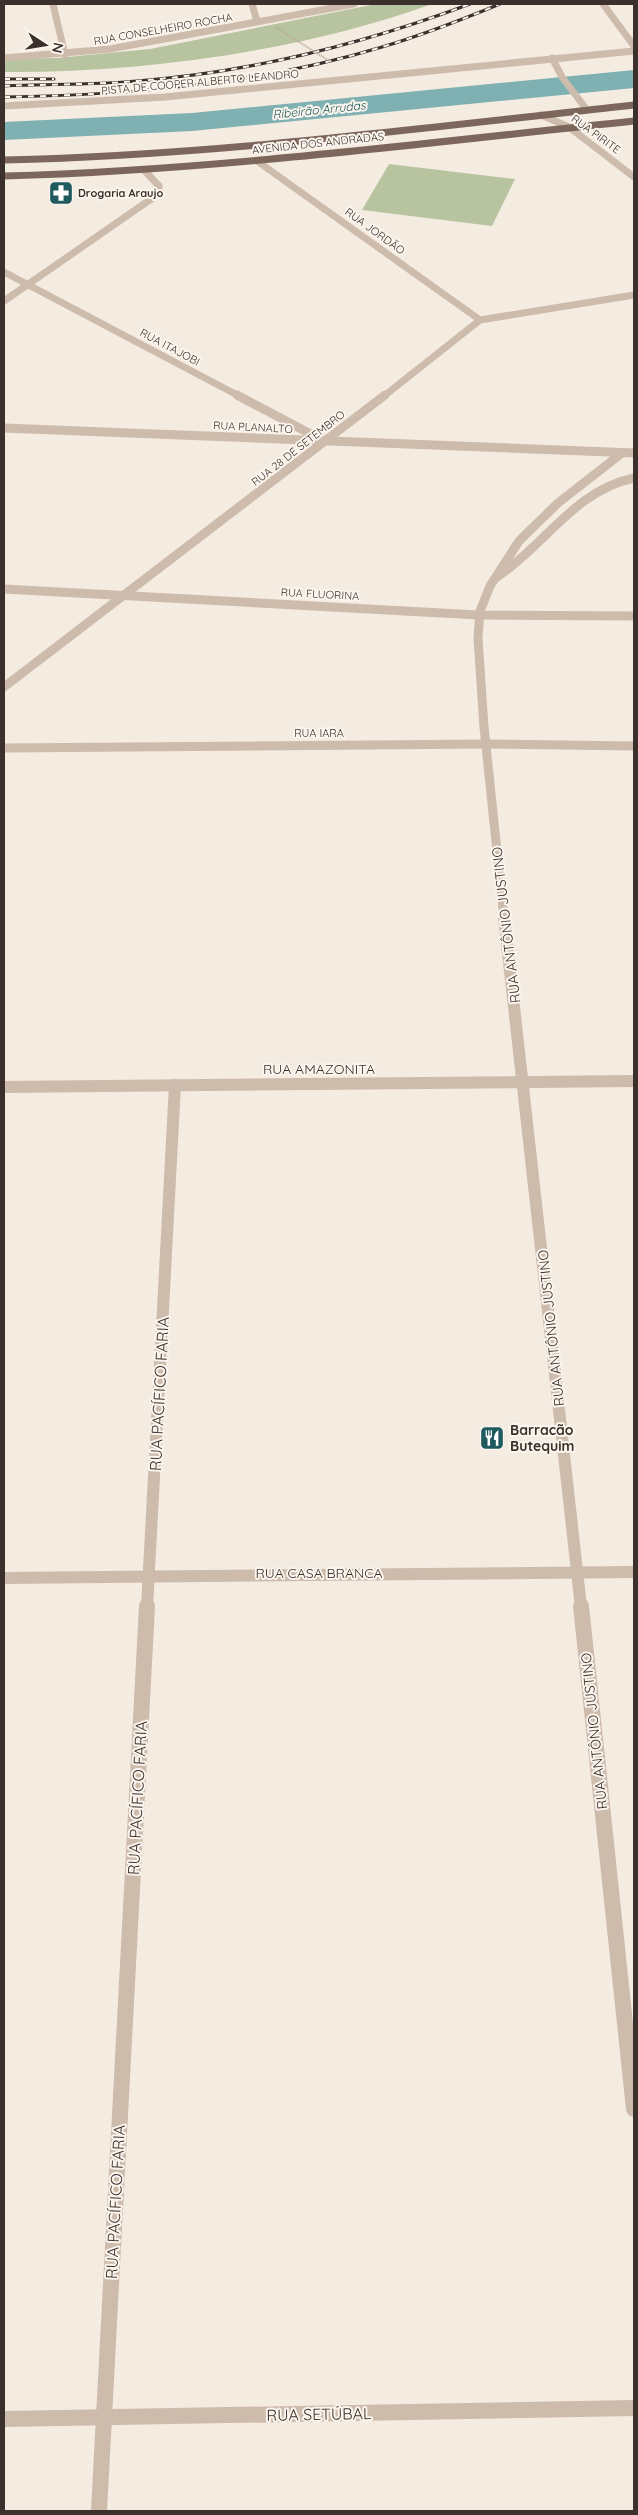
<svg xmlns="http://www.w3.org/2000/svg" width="638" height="2515" font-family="Quicksand,sans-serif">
  <rect width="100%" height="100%" fill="#f4ebe1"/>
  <g fill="#b8c4a0">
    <path d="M376 4H432C302 51 143 73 4 72V59L57 58 150 49Z"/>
    <path d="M389 164 515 179 492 226 362 210Z"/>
  </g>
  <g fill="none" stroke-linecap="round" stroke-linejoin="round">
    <path fill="#7fb0b2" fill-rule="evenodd" d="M634 70V88L192 131 4 140V122L192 113Z"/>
    <path stroke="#cdbbac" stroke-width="7" d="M603 4 634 46"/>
    <path stroke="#cdbbac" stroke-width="7" d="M552 58 562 77 587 110"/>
    <g stroke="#cdbbac" stroke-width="7">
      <path d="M53 4 65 55"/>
      <path d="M252 4 257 21"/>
      <path d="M4 58 110 49 354 4"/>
      <path d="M4 106 165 97 634 51"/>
      <path d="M541 115 569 127 634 177"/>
      <path d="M257 161 480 320"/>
      <path d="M4 272 239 396"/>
      <path d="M4 301 154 197 159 192V186L144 170"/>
      <path d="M384 396 480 320 634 295"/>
    </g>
    <g stroke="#cdbbac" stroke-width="9">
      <path d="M237 395 322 440"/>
      <path d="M4 428 634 453"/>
      <path d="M497 577C544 546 575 490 634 478"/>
      <path d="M4 589 478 615 634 616"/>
      <path d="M4 687 385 395"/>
      <path d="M4 748 485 744 634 746"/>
      <path d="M504 918 484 727 478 638 480 611 490 586 519 541 558 503 622 453"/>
    </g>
    <g stroke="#cdbbac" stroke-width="12">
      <path d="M504 917 581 1607"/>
      <path d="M4 1087 634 1081"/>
      <path d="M4 1578 634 1572"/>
      <path d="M147 1607 175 1085"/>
    </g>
    <g stroke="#cdbbac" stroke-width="16">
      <path d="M581 1606 634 2109"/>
      <path d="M4 2419 634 2408"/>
      <path d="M99 2511 147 1606"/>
    </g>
    <g stroke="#7d675c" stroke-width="7">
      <path d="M4 160C215 155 424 128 634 105"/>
      <path d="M4 176C215 170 424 143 634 121"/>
    </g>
    <defs>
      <g id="rail">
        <path d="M4 79H54"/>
        <path d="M4 86C48 84 93 85 137 81 252 72 363 44 470 4"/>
        <path d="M4 97C131 95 260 84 382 47 423 35 461 20 500 4"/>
      </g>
    </defs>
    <use href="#rail" stroke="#3b302b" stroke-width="3"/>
    <use href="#rail" stroke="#fbf5ee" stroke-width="2" stroke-dasharray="6" stroke-linecap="butt"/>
    <path stroke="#b9a596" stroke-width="2" stroke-dasharray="1 1" stroke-linecap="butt" d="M275 27 331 62"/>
  </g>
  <defs>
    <symbol id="pharmacy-square" viewBox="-11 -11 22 22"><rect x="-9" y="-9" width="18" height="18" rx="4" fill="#1f5a5e" stroke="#fbf5ee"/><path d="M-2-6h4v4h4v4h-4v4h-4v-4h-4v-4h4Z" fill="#fff"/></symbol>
    <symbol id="restaurant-square" viewBox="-11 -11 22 22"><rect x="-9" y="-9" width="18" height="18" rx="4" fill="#1f5a5e" stroke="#fbf5ee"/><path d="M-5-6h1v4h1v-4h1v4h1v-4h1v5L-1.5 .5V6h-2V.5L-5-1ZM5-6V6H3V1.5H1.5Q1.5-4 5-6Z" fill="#fff"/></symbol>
  </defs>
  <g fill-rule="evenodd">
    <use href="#pharmacy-square" x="47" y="179" width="28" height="28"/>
    <use href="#restaurant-square" x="478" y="1424" width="28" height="28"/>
  </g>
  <g text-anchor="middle" stroke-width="4" stroke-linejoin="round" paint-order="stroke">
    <g font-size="11" fill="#3b302b" stroke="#fbf5ee">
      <text transform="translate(163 29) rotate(-10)" y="4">RUA CONSELHEIRO ROCHA</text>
      <text transform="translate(200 82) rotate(-5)" y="4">PISTA DE COOPER ALBERTO LEANDRO</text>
      <text transform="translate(596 134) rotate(36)" y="4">RUA PIRITE</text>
      <text transform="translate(318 143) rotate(-6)" y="4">AVENIDA DOS ANDRADAS</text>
      <text transform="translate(375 231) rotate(36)" y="4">RUA JORDÃO</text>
      <text transform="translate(170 347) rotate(28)" y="4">RUA ITAJOBI</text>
      <text transform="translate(253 427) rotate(3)" y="4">RUA PLANALTO</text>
      <text transform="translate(298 448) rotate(-38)" y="4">RUA 28 DE SETEMBRO</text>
      <text transform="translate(320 594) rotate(3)" y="4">RUA FLUORINA</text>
      <text x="319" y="737">RUA IARA</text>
    </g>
    <g font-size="11" font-weight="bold" fill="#3b302b" stroke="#fbf5ee" text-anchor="start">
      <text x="78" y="197">Drogaria Araujo</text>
    </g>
    <g font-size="12" font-style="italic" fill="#1f5a5e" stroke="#fbf5ee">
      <text transform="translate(319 110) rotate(-6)" y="4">Ribeirão Arrudas</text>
    </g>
    <g font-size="14" fill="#3b302b" stroke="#fbf5ee">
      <text transform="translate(506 925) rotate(-97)" y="5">RUA ANTÔNIO JUSTINO</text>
      <text x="319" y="1074">RUA AMAZONITA</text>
      <text transform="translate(551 1328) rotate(-96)" y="5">RUA ANTÔNIO JUSTINO</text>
      <text x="319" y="1578">RUA CASA BRANCA</text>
      <text transform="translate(594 1731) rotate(-96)" y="5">RUA ANTÔNIO JUSTINO</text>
    </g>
    <g font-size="14" font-weight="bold" fill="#3b302b" stroke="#fbf5ee" text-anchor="start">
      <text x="510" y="1435">Barracão<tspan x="510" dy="16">Butequim</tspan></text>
    </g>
    <g font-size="16" fill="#3b302b" stroke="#fbf5ee">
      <text transform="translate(159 1394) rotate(-87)" y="6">RUA PACÍFICO FARIA</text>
      <text transform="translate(137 1798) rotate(-87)" y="6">RUA PACÍFICO FARIA</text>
      <text transform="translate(115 2202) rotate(-87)" y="6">RUA PACÍFICO FARIA</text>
      <text transform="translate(319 2414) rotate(-1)" y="6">RUA SETÚBAL</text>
    </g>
  </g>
  <rect width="638" height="2515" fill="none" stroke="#3b302b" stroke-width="10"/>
  <g transform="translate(45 45) rotate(102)" stroke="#fbf5ee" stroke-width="4" paint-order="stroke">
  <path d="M0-4L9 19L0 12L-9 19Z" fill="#3b302b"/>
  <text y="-8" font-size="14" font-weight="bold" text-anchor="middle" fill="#3b302b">N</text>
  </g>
</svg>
